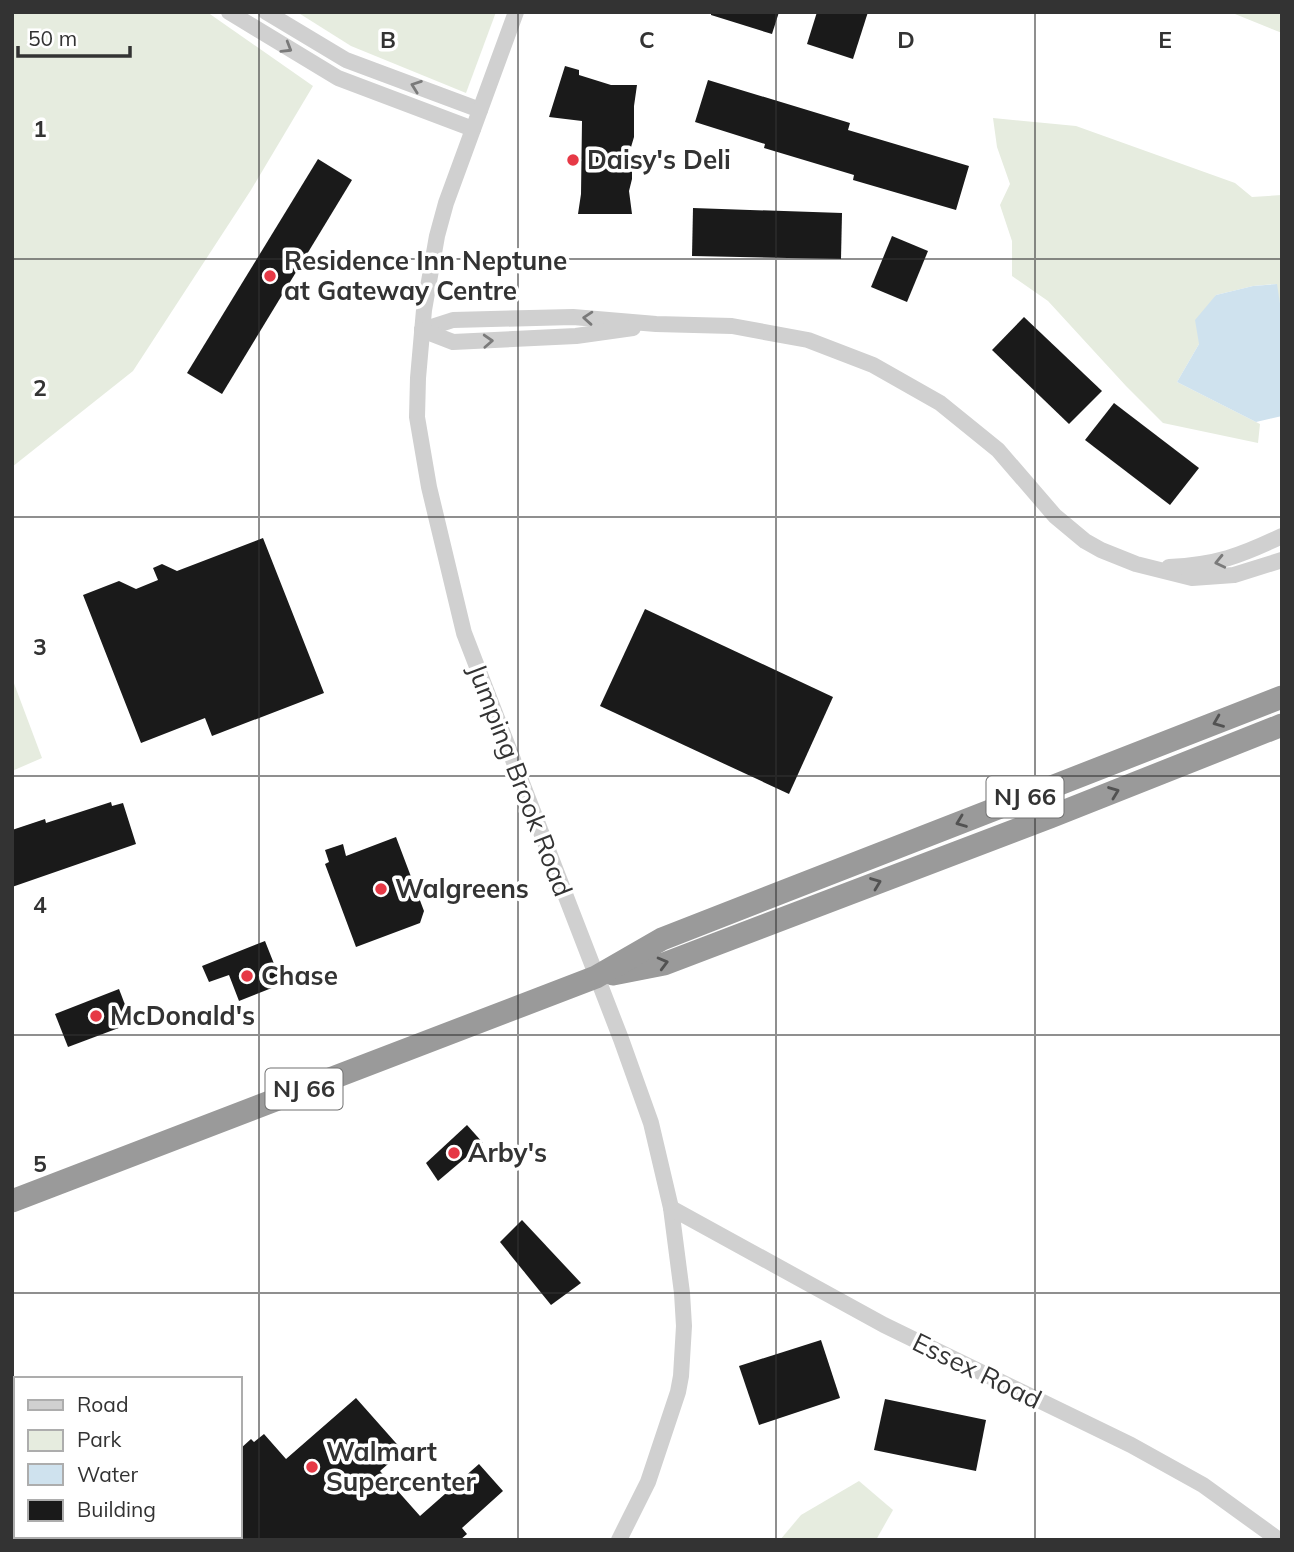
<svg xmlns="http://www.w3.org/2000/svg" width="1294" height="1552" font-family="Mulish,sans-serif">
  <rect width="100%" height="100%" fill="#fff"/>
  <g fill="#e6ecdf">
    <path d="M12 12H207L313 86 251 190 133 371 12 467Z"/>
    <path d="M297 12H496L466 93 351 46Z"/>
    <path d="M1230 12H1282V33Z"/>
    <path d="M993 118 1076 126 1235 183 1252 197 1282 195V316L1276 284 1253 286 1216 295 1199 344 1177 382 1260 424 1258 443 1163 423 1126 386 1048 301 1012 276V241L1000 205 1010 184 997 147Z"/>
    <path d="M12 678 42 758 12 771Z"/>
    <path d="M859 1481 893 1510 876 1540H780L801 1515Z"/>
  </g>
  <path fill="#cfe2ee" d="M1277 284 1282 316V416L1256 422 1177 382 1199 344 1195 320 1216 295 1253 286Z"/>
  <g fill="#1a1a1a">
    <path d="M711 12H779L772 34 711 15Z"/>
    <path d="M817 12H868L853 59 807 44Z"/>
    <path d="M565 66 579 70V75L611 85H637L634 106V137L626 164 632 166V179L629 191 632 214H578L581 194 582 121 549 117Z"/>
    <path d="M708 80 850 123 848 130 969 166 956 210 853 180 854 175 764 148 765 144 695 122Z"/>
    <path d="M318 159 352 180 222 394 187 373Z"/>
    <path d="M693 208 842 213 841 259 692 256Z"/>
    <path d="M892 236 928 251 907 302 871 287Z"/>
    <path d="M1024 317 1102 391 1069 424 992 350Z"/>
    <path d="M1114 403 1199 468 1170 505 1085 440Z"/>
    <path d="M263 538 324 693 212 736 205 718 141 743 83 595 119 581 136 589 158 580 153 568 162 564 177 571Z"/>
    <path d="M645 609 833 697 789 794 600 706Z"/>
    <path d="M111 802 112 806 123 803 136 844 12 887V830L45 819 46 823Z"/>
    <path d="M396 837 424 911 420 923 356 947 325 864 329 862 325 850 343 844 346 856Z"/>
    <path d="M265 941 282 984 239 1001 229 975 209 982 202 966Z"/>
    <path d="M119 989 132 1023 68 1047 55 1014Z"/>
    <path d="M467 1125 483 1143 438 1181 426 1163Z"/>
    <path d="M522 1220 581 1283 551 1305 500 1242Z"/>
    <path d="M821 1340 840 1398 759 1425 739 1366Z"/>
    <path d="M356 1398 403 1451 380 1471 420 1516 479 1464 503 1491 462 1528 467 1534 460 1540H240V1449L251 1439 254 1442 264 1434 286 1459Z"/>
    <path d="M885 1399 986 1420 976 1471 874 1450Z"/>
  </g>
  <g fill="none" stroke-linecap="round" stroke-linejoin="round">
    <g stroke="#d0d0d0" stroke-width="16">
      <path d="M229 12 338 78 473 129"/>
      <path d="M266 12 346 60 480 110"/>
      <path d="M516 12 446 203 437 236 424 310 418 378 417 417 429 487 464 633 621 1039 651 1123 671 1208 682 1293 684 1326 681 1376 678 1392 648 1482 619 1540"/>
      <path d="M422 330 453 320 573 317 656 324 732 326 808 340 873 365 940 403 998 450 1055 516 1085 541 1101 550 1136 564 1192 578 1234 575 1282 560"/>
      <path d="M422 330 453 342 576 336 633 328"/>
      <path d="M1169 567C1216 565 1240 556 1282 536"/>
      <path d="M671 1208 884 1325 1131 1445 1203 1485 1279 1540"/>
    </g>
    <g stroke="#9a9a9a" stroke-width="23">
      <path d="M613 974 664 964 1050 817 1282 725"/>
      <path d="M12 1201 596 977 662 939 1282 697"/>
    </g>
  </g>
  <defs><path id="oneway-chevron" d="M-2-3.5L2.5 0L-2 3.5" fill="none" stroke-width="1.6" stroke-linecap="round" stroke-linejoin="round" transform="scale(1.75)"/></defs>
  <g stroke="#7a7a7a">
    <use href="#oneway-chevron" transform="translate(287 48) rotate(31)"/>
    <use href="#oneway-chevron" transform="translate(416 86) rotate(-160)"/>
    <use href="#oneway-chevron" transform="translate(588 318) rotate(-176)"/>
    <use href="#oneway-chevron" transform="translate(488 341) rotate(-3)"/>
    <use href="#oneway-chevron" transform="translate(1220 562) rotate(167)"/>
  </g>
  <g stroke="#525252">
    <use href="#oneway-chevron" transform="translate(1218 722) rotate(158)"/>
    <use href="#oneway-chevron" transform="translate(1114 792) rotate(-21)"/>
    <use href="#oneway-chevron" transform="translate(961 822) rotate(159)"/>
    <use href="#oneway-chevron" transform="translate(876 883) rotate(-21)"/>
    <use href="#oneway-chevron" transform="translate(663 963) rotate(-15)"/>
  </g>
  <path fill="none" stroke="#333" stroke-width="2" stroke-opacity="0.55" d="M259 12V1540M518 12V1540M776 12V1540M1035 12V1540M12 259H1282M12 517H1282M12 776H1282M12 1035H1282M12 1293H1282"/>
  <g fill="#e63946" stroke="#fff" stroke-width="2.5">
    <circle cx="573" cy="160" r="7"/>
    <circle cx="270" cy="276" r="7"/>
    <circle cx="381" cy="889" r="7"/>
    <circle cx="247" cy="976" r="7"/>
    <circle cx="96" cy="1016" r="7"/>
    <circle cx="454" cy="1153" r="7"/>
    <circle cx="312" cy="1467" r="7"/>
  </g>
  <g text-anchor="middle" stroke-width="7" stroke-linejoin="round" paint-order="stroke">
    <g fill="#fff" stroke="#707070" stroke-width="2">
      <rect x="986.5" y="776.5" width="77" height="41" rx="5"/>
      <rect x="265.5" y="1068.5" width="77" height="41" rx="5"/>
    </g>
    <g font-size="24" font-weight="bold" fill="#333">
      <text x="1025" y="805">NJ 66</text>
      <text x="304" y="1097">NJ 66</text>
    </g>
    <g font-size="26" font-weight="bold" fill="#333" stroke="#fff" text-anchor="start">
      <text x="587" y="169">Daisy's Deli</text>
      <text x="284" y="270">Residence Inn Neptune<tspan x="284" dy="30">at Gateway Centre</tspan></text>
      <text x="395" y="898">Walgreens</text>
      <text x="261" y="985">Chase</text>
      <text x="110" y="1025">McDonald's</text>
      <text x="468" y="1162">Arby's</text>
      <text x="326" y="1461">Walmart<tspan x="326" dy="30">Supercenter</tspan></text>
    </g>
    <g font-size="26" fill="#333" stroke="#fff">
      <text transform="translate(520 780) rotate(69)" y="9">Jumping Brook Road</text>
      <text transform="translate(977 1371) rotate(26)" y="9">Essex Road</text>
    </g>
  </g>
  <g font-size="23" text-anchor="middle" font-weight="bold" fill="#333" stroke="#fff" stroke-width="7" stroke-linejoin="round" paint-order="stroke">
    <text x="388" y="48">B</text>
    <text x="647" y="48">C</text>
    <text x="906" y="48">D</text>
    <text x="1165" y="48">E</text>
    <text x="40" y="137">1</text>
    <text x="40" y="396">2</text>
    <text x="40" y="655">3</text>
    <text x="40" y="913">4</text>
    <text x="40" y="1172">5</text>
  </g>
  <rect width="1294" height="1552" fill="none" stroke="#333333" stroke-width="28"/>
  <rect x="14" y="1377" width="228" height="161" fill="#ffffff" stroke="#adadad" stroke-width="2"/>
  <rect x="28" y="1400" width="35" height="10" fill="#d0d0d0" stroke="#adadad" stroke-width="2"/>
  <text x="77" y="1412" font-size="21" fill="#333333">Road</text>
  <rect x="28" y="1430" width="35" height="21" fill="#e6ecdf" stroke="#adadad" stroke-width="2"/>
  <text x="77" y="1447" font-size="21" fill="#333333">Park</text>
  <rect x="28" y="1464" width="35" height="21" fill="#cfe2ee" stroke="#adadad" stroke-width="2"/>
  <text x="77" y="1482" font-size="21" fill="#333333">Water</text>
  <rect x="28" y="1500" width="35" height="21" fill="#1a1a1a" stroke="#adadad" stroke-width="2"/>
  <text x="77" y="1517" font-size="21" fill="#333333">Building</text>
  <path d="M18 46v10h112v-10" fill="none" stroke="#333333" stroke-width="3.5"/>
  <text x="28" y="46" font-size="21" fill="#333333" stroke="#ffffff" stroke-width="5" paint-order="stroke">50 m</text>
</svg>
